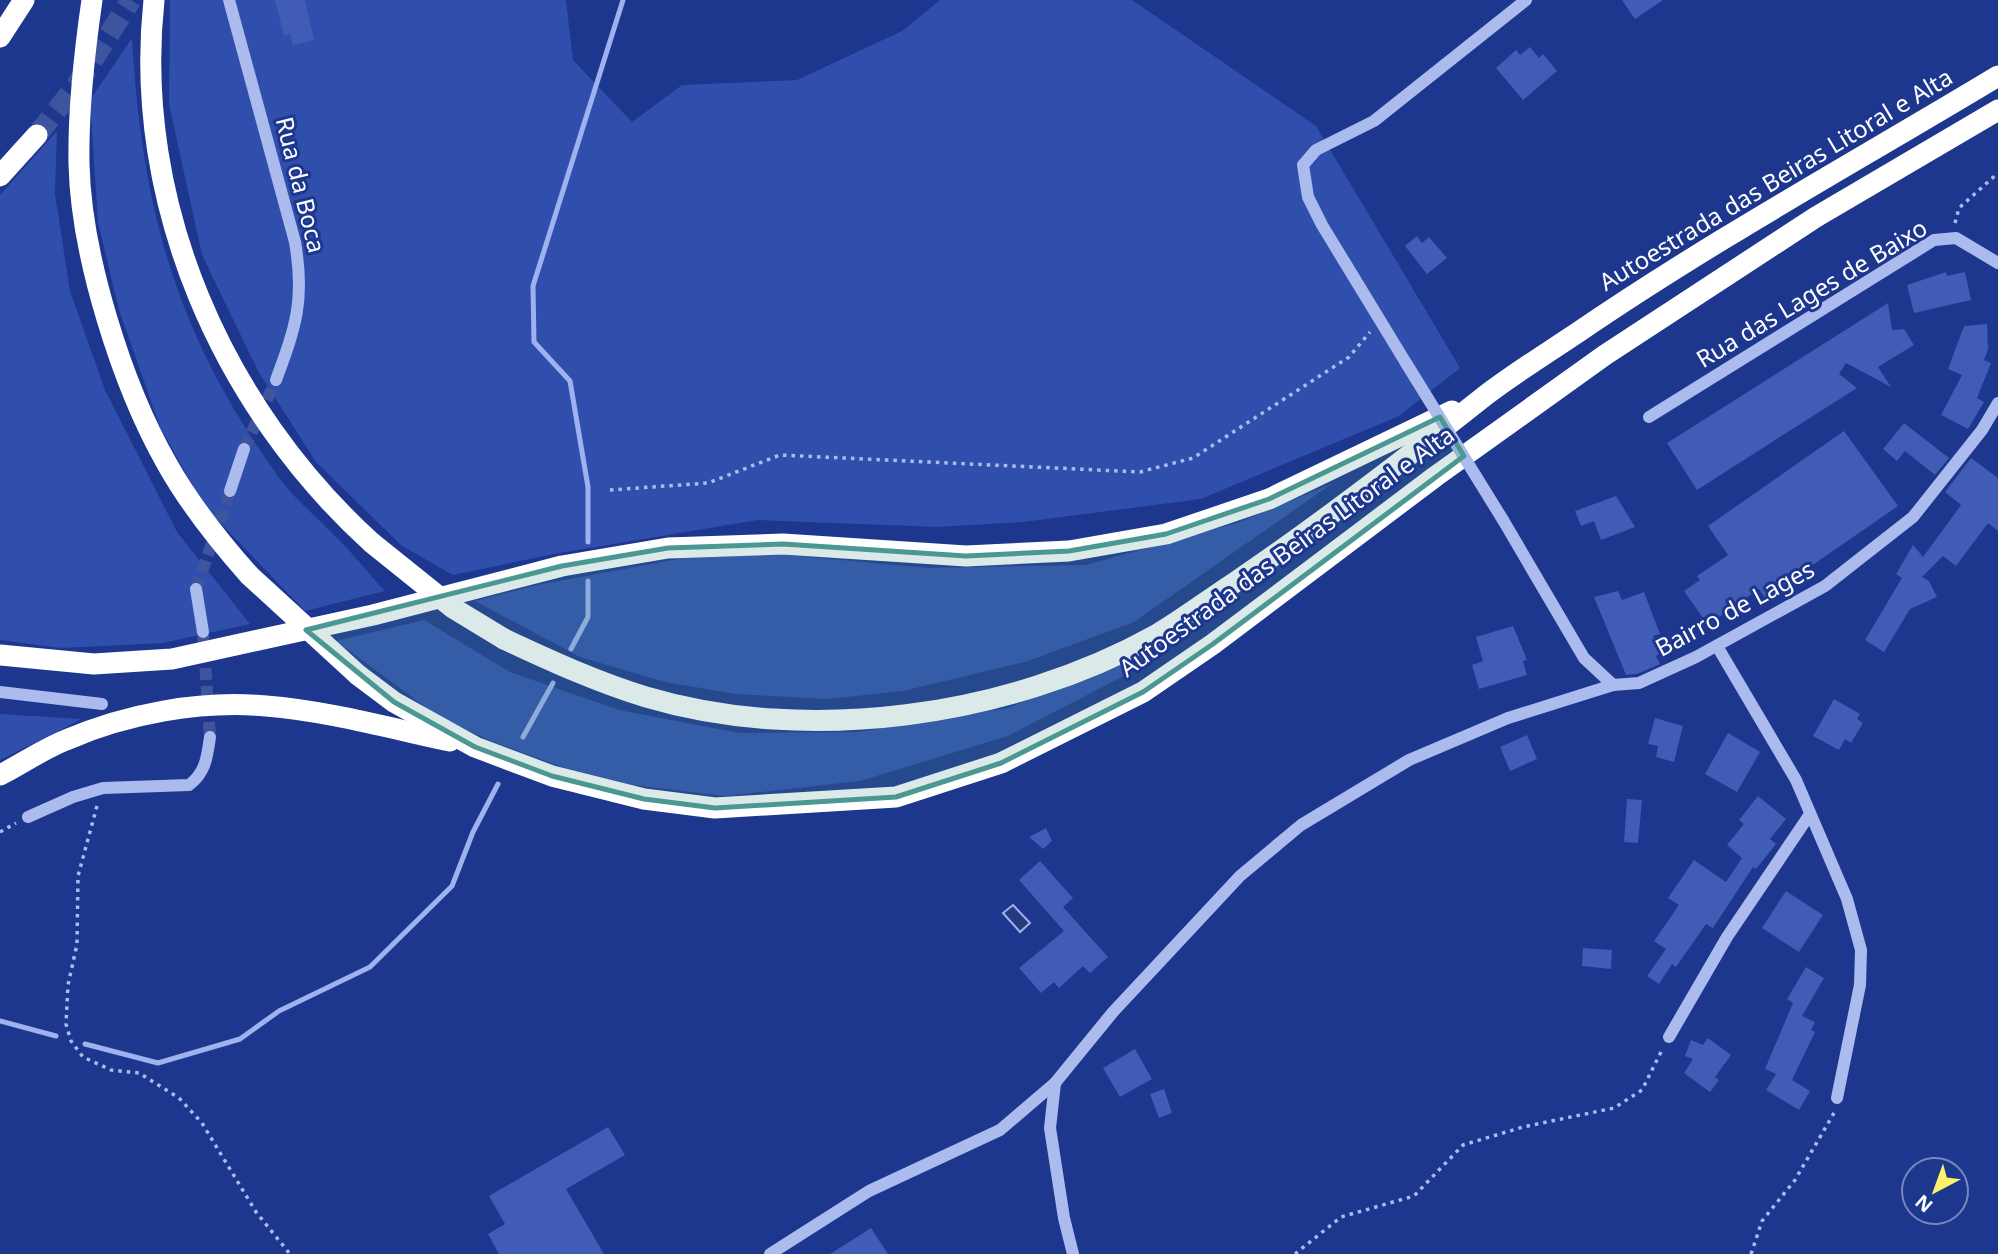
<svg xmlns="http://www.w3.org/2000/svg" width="1998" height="1254" font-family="'Noto Sans',sans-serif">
  <rect width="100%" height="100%" fill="#1d368e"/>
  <g fill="#304eac">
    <path d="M170 0H566L573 60 632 122 682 85 797 80 902 31 940 0H1132L1316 126 1460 368 1399 416 1201 499 1023 522 937 527 758 520 554 554 453 575 402 546 316 462 258 371 202 255 169 104Z"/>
    <path d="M132 38C142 213 178 340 283 483 298 502 318 518 335 536 353 553 368 573 385 591L305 611 204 506 160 427 119 310 98 222 90 100Z"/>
    <path d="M57 131 55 194 70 291 105 390 177 532 250 624 163 643 61 648 0 640V195Z"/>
    <path d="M1333 483 1134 622 1028 661 903 691 827 699 736 694 665 682 580 657 475 601 537 585 684 558 776 554 929 568 1086 565 1240 522Z"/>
    <path d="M424 620 510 672 619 710 739 733 858 732 1008 708 1194 632 1120 678 1008 736 860 781 725 796 632 785 565 768 491 741 439 717 336 641Z"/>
    <path d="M0 714 82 719 0 760Z"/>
  </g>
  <path fill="#273a7c" stroke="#9eb2ef" stroke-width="2" d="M1013 905 1030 923 1020 932 1003 913Z"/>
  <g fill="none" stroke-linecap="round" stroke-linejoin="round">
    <g stroke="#9eb2ef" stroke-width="5">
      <path d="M588 542V487L570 381 534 342 533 286 623 0"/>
      <path d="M571 649 588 617V581"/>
      <path d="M523 737 553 683"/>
      <path d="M0 1021 56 1036"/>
      <path d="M85 1044 158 1063 240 1039 279 1011 370 967 452 886 473 832 498 784"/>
    </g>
  </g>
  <g fill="#415cb4">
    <path d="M275 0H305L314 40 293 45 290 34 284 36Z"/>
    <path d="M1622 0H1663L1635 19Z"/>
    <path d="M1530 47 1539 58 1543 54 1557 71 1523 100 1496 68 1516 50 1520 55Z"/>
    <path d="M1417 236 1422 243 1429 237 1447 258 1427 274 1405 246Z"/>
    <path d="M1946 272 1947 276 1965 272 1971 300 1914 313 1907 285Z"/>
    <path d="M1888 303 1892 330 1904 329 1914 345 1878 367 1891 387 1846 363 1839 374 1857 388 1697 490 1667 443Z"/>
    <path d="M1987 324 1988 349 1984 360 1991 363 1977 398 1984 402 1968 429 1941 415 1962 375 1948 369 1964 326Z"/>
    <path d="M1904 423 1949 458 1935 475 1905 451 1897 461 1883 449Z"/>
    <path d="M1844 431 1898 506 1765 598 1759 589 1708 625 1684 591 1700 580 1697 576 1728 555 1708 526Z"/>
    <path d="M1971 458 1998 478V531L1988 523 1956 566 1943 556 1922 577 1929 581 1937 597 1910 609 1884 652 1865 640 1902 578 1896 574 1913 545 1923 557 1961 505 1945 492Z"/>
    <path d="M1616 496 1635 527 1601 540 1594 521 1581 526 1575 511Z"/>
    <path d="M1618 591 1622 600 1644 592 1660 634 1653 636 1660 654 1656 656 1660 664 1637 674 1626 675 1594 597Z"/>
    <path d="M1513 626 1527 660 1523 661 1527 675 1479 689 1472 665 1483 661 1476 637Z"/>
    <path d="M1834 699 1860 714 1857 719 1863 723 1851 743 1845 739 1839 750 1813 736Z"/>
    <path d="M1655 718 1683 726 1674 762 1656 757 1658 746 1648 744Z"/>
    <path d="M1728 733 1760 752 1737 792 1705 774Z"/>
    <path d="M1527 735 1537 759 1510 771 1500 747Z"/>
    <path d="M1758 796 1786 819 1770 839 1776 844 1756 869 1753 867 1713 928 1706 924 1676 967 1672 964 1659 984 1647 976 1666 949 1654 941 1679 905 1668 898 1694 860 1726 882 1742 858 1727 845 1744 824 1739 820Z"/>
    <path d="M1627 799 1642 800 1638 843 1624 842Z"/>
    <path d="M1046 828 1052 841 1043 849 1029 837Z"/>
    <path d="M1040 861 1073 898 1063 907 1108 957 1090 973 1083 966 1059 988 1054 982 1041 993 1019 968 1064 931 1019 880Z"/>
    <path d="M1786 891 1823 915 1799 952 1762 928Z"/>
    <path d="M1583 948 1612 950 1611 969 1582 966Z"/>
    <path d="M1806 967 1824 978 1802 1016 1815 1022 1811 1030 1815 1032 1792 1080 1810 1091 1799 1110 1766 1090 1776 1074 1765 1069 1793 1003 1787 999Z"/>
    <path d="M1708 1038 1731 1055 1715 1077 1719 1080 1710 1092 1684 1073 1693 1059 1685 1056 1691 1040 1703 1045Z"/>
    <path d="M1135 1049 1152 1079 1120 1097 1103 1068Z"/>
    <path d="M1164 1089 1172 1113 1159 1118 1150 1094Z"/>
    <path d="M608 1127 625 1155 566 1189 604 1254H499L488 1234 505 1224 489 1196Z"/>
    <path d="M871 1228 888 1254H830Z"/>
  </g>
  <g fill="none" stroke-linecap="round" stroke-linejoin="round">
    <g stroke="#3f549f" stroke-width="12" stroke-dasharray="12 6" stroke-linecap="butt">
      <path d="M244 449 276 380"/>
      <path d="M196 589 230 491"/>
      <path d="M203 632 210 737"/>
    </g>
    <path stroke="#3f549f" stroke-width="21" stroke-dasharray="21 10" stroke-linecap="butt" d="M37 135 76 86 131 0"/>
    <g stroke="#abbbed" stroke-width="3.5" stroke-dasharray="3.5 5" stroke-linecap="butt">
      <path d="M1955 223 1959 208 1998 173"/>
      <path d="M610 490 708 483 780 455 1140 472 1193 458 1349 357 1370 332"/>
      <path d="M97 806 78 876 77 944 68 985 66 1024 71 1041 83 1057 111 1070 139 1073 179 1098 202 1123 256 1212 290 1254"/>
      <path d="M0 832 16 823"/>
      <path d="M1295 1254 1341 1217 1414 1196 1463 1145 1523 1127 1614 1108 1642 1090 1663 1048"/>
      <path d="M1751 1254 1762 1221 1795 1180 1834 1113"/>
    </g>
    <g stroke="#abbbed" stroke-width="12">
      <path d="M229 0 295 242C305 300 296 326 276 380"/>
      <path d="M1406 363 1322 225 1308 197 1303 165 1316 150 1374 121 1526 0"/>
      <path d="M1649 417 1934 240 1956 238 1998 263"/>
      <path d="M230 491 244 449"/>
      <path d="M1503 520 1584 658 1613 685 1639 683 1696 657 1825 586 1913 517 1982 430 1998 403"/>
      <path d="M196 589 203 632"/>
      <path d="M1717 646 1796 780 1847 899 1861 950 1860 985 1837 1098"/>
      <path d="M0 692 102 704"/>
      <path d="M28 817 73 797 103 788 189 785C206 772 207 757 210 737"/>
      <path d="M1669 1037 1727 937 1810 814"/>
      <path d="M1055 1083 1050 1128 1064 1218 1073 1254"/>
      <path d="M770 1254 869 1191 1000 1130 1055 1083 1113 1012 1240 876 1301 825 1409 760 1508 718 1613 685"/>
    </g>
    <g stroke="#fff" stroke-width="21">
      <path d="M92 0C84 55 78 109 79 164 81 255 122 385 167 464 190 505 218 540 249 575"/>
      <path d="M154 0C132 203 223 408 372 543"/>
      <path d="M0 37 24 0"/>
      <path d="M0 176 37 135"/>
      <path d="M504 639C551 661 597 682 646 697 808 745 1009 717 1156 635 1183 619 1208 600 1234 583 1321 524 1404 460 1486 395 1515 373 1547 353 1577 333 1713 240 1857 161 1998 76"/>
      <path d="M0 655 94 664 172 659 373 615 562 566 668 548 783 544 966 556 1069 551 1166 534 1269 499 1452 411"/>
      <path d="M358 675 394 702 475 747 552 776 644 799 715 808 896 797 1001 763 1143 692 1213 644 1436 476 1605 355 1816 217 1998 110"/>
      <path d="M0 775C22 764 43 749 66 740 126 714 200 700 266 706 328 711 389 728 450 741"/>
    </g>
    <path stroke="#abbbed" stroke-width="12" d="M1406 363 1503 520"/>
    <g stroke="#fff" stroke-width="21">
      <path d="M372 543 453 608 504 639"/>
      <path d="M249 575 358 675"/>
    </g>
  </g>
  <path fill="#4b9892" fill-opacity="0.2" stroke="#4b9892" stroke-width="5" stroke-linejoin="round" d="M1440 417 1464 456 1213 644 1143 692 1001 763 896 797 715 808 644 799 552 776 475 747 394 702 306 630 562 566 668 548 783 544 966 556 1069 551 1166 534 1269 499Z"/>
  <g text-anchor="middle" stroke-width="6" stroke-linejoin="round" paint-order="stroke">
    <g font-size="24" fill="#fff" stroke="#1d368e">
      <text transform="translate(1776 180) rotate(-31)" y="8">Autoestrada das Beiras Litoral e Alta</text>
      <text transform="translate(300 185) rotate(76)" y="8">Rua da Boca</text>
      <text transform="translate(1812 294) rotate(-31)" y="8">Rua das Lages de Baixo</text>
      <text transform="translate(1287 552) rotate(-36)" y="8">Autoestrada das Beiras Litoral e Alta</text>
      <text transform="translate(1735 609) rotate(-28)" y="8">Bairro de Lages</text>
    </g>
  </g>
  <g transform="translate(1935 1191) rotate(221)"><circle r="33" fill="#1d368e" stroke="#7786bb" stroke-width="2"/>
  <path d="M0-5L12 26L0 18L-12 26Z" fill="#fdf169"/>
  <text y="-10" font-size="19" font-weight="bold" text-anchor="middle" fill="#ffffff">N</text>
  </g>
</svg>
